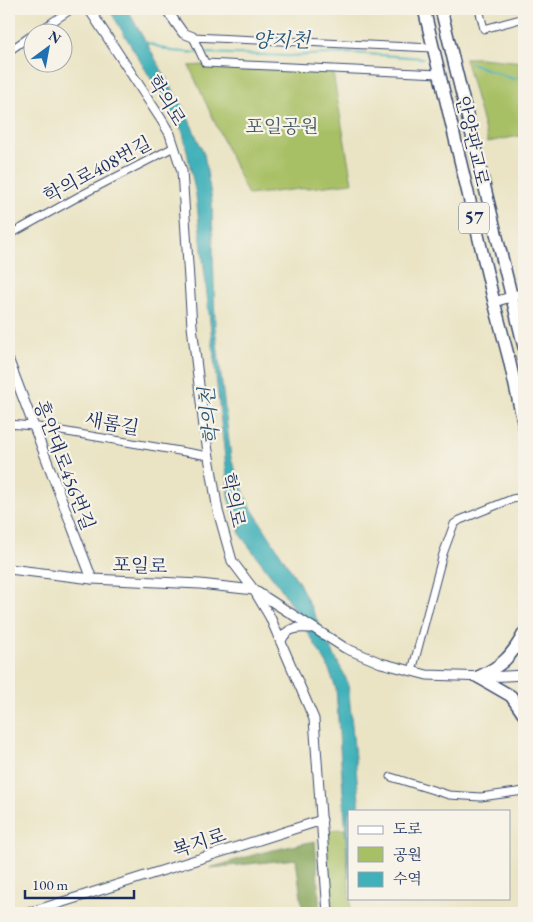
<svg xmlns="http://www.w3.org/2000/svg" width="533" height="922" font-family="'EB Garamond','Noto Serif KR',serif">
  <rect width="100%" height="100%" fill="#f7f3e8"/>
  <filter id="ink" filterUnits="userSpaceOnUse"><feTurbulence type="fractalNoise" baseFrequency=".02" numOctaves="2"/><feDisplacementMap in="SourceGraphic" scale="10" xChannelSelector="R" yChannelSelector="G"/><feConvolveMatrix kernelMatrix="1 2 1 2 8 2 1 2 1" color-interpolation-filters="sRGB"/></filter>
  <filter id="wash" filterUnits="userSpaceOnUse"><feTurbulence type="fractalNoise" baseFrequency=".0096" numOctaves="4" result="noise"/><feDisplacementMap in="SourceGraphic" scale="20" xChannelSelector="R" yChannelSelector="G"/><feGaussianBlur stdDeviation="1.12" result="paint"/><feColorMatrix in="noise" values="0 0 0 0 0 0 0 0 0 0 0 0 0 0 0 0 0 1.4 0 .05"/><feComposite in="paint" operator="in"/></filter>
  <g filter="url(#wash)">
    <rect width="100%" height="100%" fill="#eae4c5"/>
    <g fill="#a8c065" stroke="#627862">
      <path d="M465 58H480L524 62V135L488 142Z"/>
      <path d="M203 65 332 68 352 183 248 195 189 66Z"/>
      <path d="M345 829 351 913H332L326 830Z"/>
    </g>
    <path fill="#86a65a" stroke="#506a5c" d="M315 841 320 913H303L296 859 210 868 260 853Z"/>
    <path fill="#41b1b9" stroke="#2e708c" d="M109 9H127L186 113 204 154 212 201 215 328 231 458 248 503 299 583 348 683 360 811H349V879L336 689 327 664 280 587 241 536 230 503 196 195 183 132Z"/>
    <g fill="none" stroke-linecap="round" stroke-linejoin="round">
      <g stroke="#41b1b9" stroke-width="2">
        <path d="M145 42 171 51 199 53"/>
        <path d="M204 53 289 56 351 53 423 58"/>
        <path d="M470 63 513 79 524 75"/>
      </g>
    </g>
  </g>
  <g filter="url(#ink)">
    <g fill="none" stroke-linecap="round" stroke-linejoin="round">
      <defs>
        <g id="minor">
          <path d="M479 9 484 29 524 18"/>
          <path d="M37 32 72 9"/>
          <path d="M433 48 193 37 205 63 439 74"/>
          <path d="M9 51 32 35"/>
          <path d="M9 235 83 194 174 147"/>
          <path d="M9 424 32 426 209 456"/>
          <path d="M412 671 443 554 454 524 460 520 512 499 524 497"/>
          <path d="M391 777 449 795 481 797 524 791"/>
        </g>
        <g id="tertiary">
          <path d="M89 9 161 119 170 134 182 171 192 326 204 427 218 511 232 561 254 590 270 617 314 719 328 913"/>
          <path d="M166 9 183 33 193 37"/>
          <path d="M494 302 524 293"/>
          <path d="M9 361 92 579"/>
          <path d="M9 569 92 579 200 584 254 590 345 648 381 663 427 675 486 677 524 675"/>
          <path d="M281 641C286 628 297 627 310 628"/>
          <path d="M28 913 322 820"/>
        </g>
        <g id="primary">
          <path d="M424 9 494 302 509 359 524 426"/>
          <path d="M441 9 524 347"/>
          <path d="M478 677C502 666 512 656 524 633"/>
          <path d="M478 677 511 696 524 715"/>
        </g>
      </defs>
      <use href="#minor" stroke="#3a4a6d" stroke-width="9"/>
      <use href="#tertiary" stroke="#3a4a6d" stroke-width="11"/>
      <use href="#primary" stroke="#3a4a6d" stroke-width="14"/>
      <use href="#minor" stroke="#fff" stroke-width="7"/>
      <use href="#tertiary" stroke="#fff" stroke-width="9"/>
      <use href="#primary" stroke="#fff" stroke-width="11"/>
    </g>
  </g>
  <g text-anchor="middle" stroke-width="4.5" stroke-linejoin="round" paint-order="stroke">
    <rect fill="#f7f3e8" stroke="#5d6a87" stroke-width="1" x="459" y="202.5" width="30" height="31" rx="4"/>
    <g font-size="18" font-weight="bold" fill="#1b2f5e">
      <text x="474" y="224">57</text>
    </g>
    <g font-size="19" fill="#1b2f5e" stroke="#f7f3e8">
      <text transform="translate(167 100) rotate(59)" y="7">학의로</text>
      <text transform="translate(473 141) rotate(77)" y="7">안양판교로</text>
      <text transform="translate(97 169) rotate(-28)" y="7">학의로408번길</text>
      <text transform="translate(112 423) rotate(10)" y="7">새롬길</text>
      <text transform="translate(65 465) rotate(69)" y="7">흥안대로456번길</text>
      <text transform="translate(234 500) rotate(78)" y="7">학의로</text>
      <text transform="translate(140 565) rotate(2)" y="7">포일로</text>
      <text transform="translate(199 842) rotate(-18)" y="7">복지로</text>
    </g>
    <g font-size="19" fill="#455a60" stroke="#f7f3e8">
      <text x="282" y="133">포일공원</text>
    </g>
    <g font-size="20" font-style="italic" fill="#265679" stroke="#f7f3e8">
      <text x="281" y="47">양지천</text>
      <text transform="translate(209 416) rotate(-96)" y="7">학의천</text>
    </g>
  </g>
  <rect width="533" height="922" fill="none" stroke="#f7f3e8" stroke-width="30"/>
  <rect x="348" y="810" width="162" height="90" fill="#f7f3e8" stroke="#9fa5b1"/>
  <rect x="358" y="826" width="25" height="8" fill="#ffffff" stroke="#9fa5b1"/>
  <text x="393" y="834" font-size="15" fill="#1b2f5e">도로</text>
  <rect x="358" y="847" width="25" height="15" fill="#a8c065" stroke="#9fa5b1"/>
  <text x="393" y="860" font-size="15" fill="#1b2f5e">공원</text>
  <rect x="358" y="872" width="25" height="15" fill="#41b1b9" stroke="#9fa5b1"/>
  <text x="393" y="884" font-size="15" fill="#1b2f5e">수역</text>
  <g transform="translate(48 48) rotate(32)"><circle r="24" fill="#f7f3e8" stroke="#9fa5b1"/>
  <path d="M0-4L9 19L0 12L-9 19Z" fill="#1f6fb2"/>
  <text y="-8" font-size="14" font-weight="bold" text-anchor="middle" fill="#1b2f5e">N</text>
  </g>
  <path d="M25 890v8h109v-8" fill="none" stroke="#1b2f5e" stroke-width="2.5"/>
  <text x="32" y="890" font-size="15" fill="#1b2f5e" stroke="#f7f3e8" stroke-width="4" paint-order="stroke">100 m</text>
</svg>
